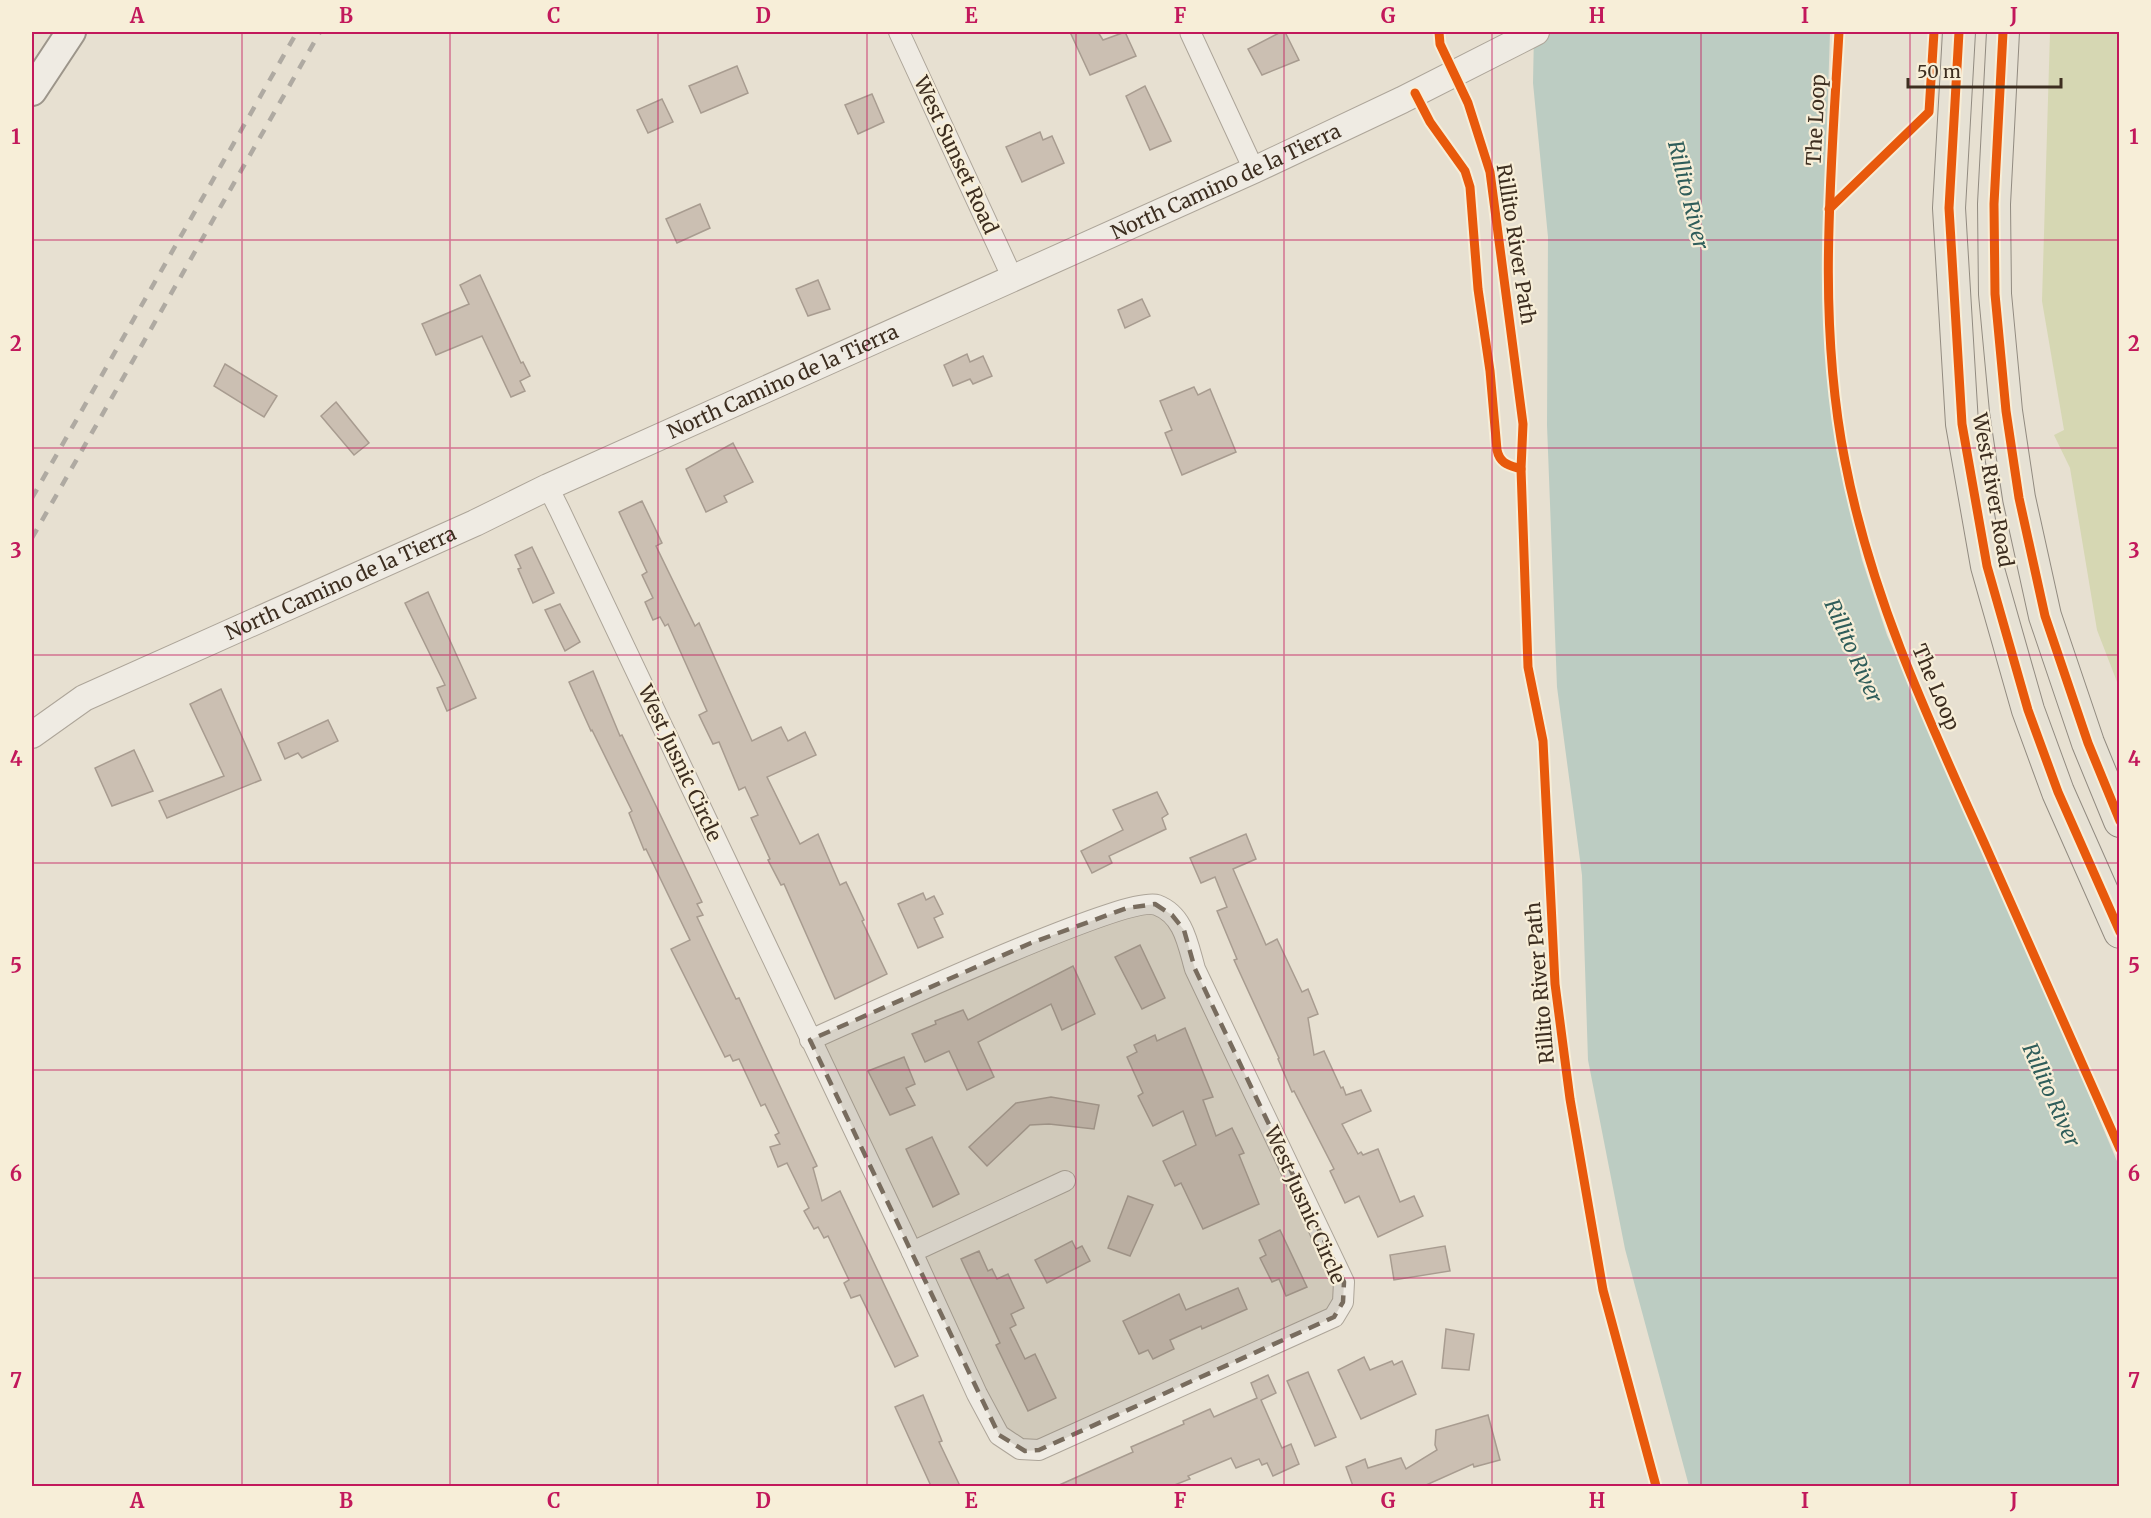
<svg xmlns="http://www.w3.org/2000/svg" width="2151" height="1518" font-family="Merriweather,serif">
  <rect width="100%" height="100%" fill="#e7e0d1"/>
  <path fill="#d6d7b3" d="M2050 32H2119V687L2097 630 2070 468 2054 435 2064 430 2042 301Z"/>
  <path fill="#bcccc2" d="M1534 32H1830L1822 280 1827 368 1837 454 1862 560 1887 635 2050 1002 2119 1166V1486H1689L1625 1249 1588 1060 1582 875 1557 687 1547 425 1548 237 1533 83Z"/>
  <g fill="#cbbfb2" stroke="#a89c90" stroke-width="1.5">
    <path d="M1070 32H1098L1103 40 1125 32 1136 56 1090 75Z"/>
    <path d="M1281 32H1285L1299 60 1262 75 1248 49Z"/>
    <path d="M737 66 748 93 701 113 689 86Z"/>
    <path d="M1145 86 1171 141 1150 150 1126 96Z"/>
    <path d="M872 94 884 122 858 134 845 105Z"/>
    <path d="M662 99 673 122 648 133 637 110Z"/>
    <path d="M1040 132 1043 140 1052 136 1064 163 1022 182 1006 147Z"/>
    <path d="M700 204 710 228 677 243 666 219Z"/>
    <path d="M480 275 521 363 523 362 530 376 520 381 525 391 511 397 482 336 436 355 422 324 469 304 460 285Z"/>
    <path d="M818 280 830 309 808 316 796 289Z"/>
    <path d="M1142 299 1150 316 1125 328 1118 310Z"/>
    <path d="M967 354 970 362 983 356 992 376 973 384 970 379 953 386 944 365Z"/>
    <path d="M225 364 277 396 264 417 214 386Z"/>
    <path d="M1194 387 1198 395 1210 389 1236 452 1182 475 1165 433 1172 430 1160 401Z"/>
    <path d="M336 402 369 443 354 455 321 416Z"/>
    <path d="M733 443 753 482 724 496 727 502 706 512 686 469Z"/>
    <path d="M642 501 662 543 656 546 695 626 699 623 752 741 781 727 788 741 805 732 816 755 767 777 800 844 818 834 840 885 846 882 864 920 862 921 887 974 835 999 784 884 781 885 768 860 770 859 751 818 758 815 745 787 739 790 719 742 713 744 699 715 707 711 668 624 665 626 660 617 653 620 645 602 653 598 642 575 647 572 619 512Z"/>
    <path d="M532 547 554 593 533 603 518 569 521 568 515 555Z"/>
    <path d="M428 592 476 698 447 711 437 688 445 685 405 603Z"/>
    <path d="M560 604 580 642 565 651 545 610Z"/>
    <path d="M593 671 620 736 622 735 702 902 697 904 703 915 697 917 736 999 739 998 817 1166 813 1168 822 1201 840 1191 918 1356 895 1367 860 1295 851 1298 844 1283 849 1280 828 1236 824 1238 818 1227 814 1229 804 1211 809 1208 787 1163 778 1167 770 1147 780 1144 775 1135 779 1133 765 1104 761 1106 739 1059 733 1061 730 1055 725 1057 671 949 690 940 646 849 644 850 629 813 632 811 592 730 591 731 569 682Z"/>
    <path d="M221 689 261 780 167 818 159 801 224 776 190 704Z"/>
    <path d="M328 720 338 741 302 758 298 753 285 759 278 743Z"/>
    <path d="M134 750 153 791 112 806 95 768Z"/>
    <path d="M1157 792 1168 814 1162 818 1166 829 1109 856 1112 863 1092 873 1081 851 1123 830 1113 810Z"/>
    <path d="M1246 834 1256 859 1233 869 1266 945 1277 939 1302 992 1308 989 1318 1014 1308 1018 1314 1055 1324 1051 1341 1088 1343 1087 1346 1095 1361 1090 1371 1111 1342 1124 1358 1154 1361 1152 1363 1155 1378 1149 1400 1202 1414 1196 1423 1216 1378 1237 1359 1196 1345 1203 1330 1171 1334 1169 1294 1091 1292 1092 1278 1059 1279 1058 1234 960 1237 959 1217 911 1227 907 1215 877 1201 883 1190 858Z"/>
    <path d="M923 893 926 900 934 896 943 914 934 918 943 937 918 948 898 904Z"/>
    <path d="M1140 945 1165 998 1142 1009 1115 957Z"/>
    <path d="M1073 966 1095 1014 1062 1030 1051 1004 978 1042 994 1077 967 1090 949 1051 925 1062 912 1034 936 1024 935 1021 963 1010 968 1020Z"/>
    <path d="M1185 1028 1213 1097 1203 1100 1216 1136 1232 1128 1244 1153 1239 1155 1259 1204 1203 1229 1181 1183 1175 1186 1163 1161 1196 1145 1183 1111 1153 1126 1138 1096 1143 1093 1127 1057 1137 1052 1134 1045 1155 1035 1157 1041Z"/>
    <path d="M904 1057 915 1084 906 1088 915 1105 890 1115 868 1071Z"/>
    <path d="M1051 1097 1099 1105 1094 1129 1049 1124 1030 1125 987 1166 969 1147 1016 1103Z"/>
    <path d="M932 1137 959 1194 933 1207 906 1149Z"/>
    <path d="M1128 1196 1153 1205 1130 1256 1108 1248Z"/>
    <path d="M1280 1230 1307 1287 1286 1296 1279 1279 1272 1282 1260 1258 1266 1255 1259 1240Z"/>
    <path d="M1072 1241 1076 1249 1082 1246 1090 1261 1047 1283 1035 1260Z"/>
    <path d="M1445 1246 1450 1271 1394 1280 1390 1255Z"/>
    <path d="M979 1251 988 1271 992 1269 997 1279 1008 1274 1024 1308 1011 1314 1016 1325 1010 1328 1025 1359 1035 1354 1056 1398 1028 1411 996 1345 1000 1343 961 1259Z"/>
    <path d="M1238 1288 1247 1309 1202 1329 1201 1326 1170 1340 1174 1349 1153 1359 1148 1350 1139 1354 1123 1321 1179 1294 1186 1310Z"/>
    <path d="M1446 1329 1474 1334 1469 1370 1442 1368Z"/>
    <path d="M1364 1357 1370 1370 1392 1361 1394 1365 1402 1361 1416 1394 1361 1419 1338 1370Z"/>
    <path d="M1308 1372 1336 1437 1315 1446 1287 1381Z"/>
    <path d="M1268 1375 1276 1393 1261 1400 1282 1448 1291 1444 1299 1464 1273 1476 1267 1463 1262 1465 1259 1459 1236 1468 1231 1458 1188 1476 1190 1479 1172 1486H1057L1133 1452 1131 1447 1184 1424 1183 1421 1210 1409 1214 1417 1257 1398 1251 1383Z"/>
    <path d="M923 1395 942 1441 939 1442 960 1486H931L895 1407Z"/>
    <path d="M1488 1415 1500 1460 1474 1467 1473 1464 1424 1486H1353L1346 1467 1365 1459 1368 1468 1401 1458 1406 1469 1437 1450 1435 1445 1436 1430Z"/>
  </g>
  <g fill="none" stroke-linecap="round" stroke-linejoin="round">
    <defs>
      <g id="minor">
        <path d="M899 32 1013 279"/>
        <path d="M1190 32 1254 170"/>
        <path d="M548 487 560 511 912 1252 977 1394 999 1435 1020 1449 1039 1450 1334 1317 1343 1302 1344 1282 1195 969C1188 945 1184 915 1157 905 1126 894 858 1019 810 1040"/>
        <path d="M912 1252 1065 1181"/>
      </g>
      <g id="tertiary">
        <path id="s1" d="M32 735 84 698 475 523 548 487 1254 170 1402 100 1536 32"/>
      </g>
      <path id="secondary" d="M32 91 71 32"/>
      <g id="primary">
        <path d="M1959 32 1949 208 1962 424 1987 566 2028 710 2058 792 2120 932"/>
        <path d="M2003 32 1994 204 1995 294 2006 411 2019 498 2045 616 2088 743 2120 821"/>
      </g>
    </defs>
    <use href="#minor" stroke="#ada599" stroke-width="22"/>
    <use href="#tertiary" stroke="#ada599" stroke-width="28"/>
    <use href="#secondary" stroke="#9c958a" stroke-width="32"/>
    <use href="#primary" stroke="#928b80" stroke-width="34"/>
    <use href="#minor" stroke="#efebe3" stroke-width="20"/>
    <use href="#tertiary" stroke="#efebe3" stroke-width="26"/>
    <use href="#secondary" stroke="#efebe3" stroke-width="28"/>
    <use href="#primary" stroke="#e6e1d4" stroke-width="32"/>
    <g stroke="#afaaa2" stroke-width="4.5" stroke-dasharray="10 10" stroke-linecap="butt">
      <path d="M32 498 297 32"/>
      <path d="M32 538 320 32"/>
    </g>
    <defs>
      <g id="cycleway">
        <path d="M1439 32 1440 44 1468 103 1490 172 1523 424 1521 469"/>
        <path d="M1839 32C1831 173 1817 320 1845 461 1871 597 1929 721 1986 847 2031 947 2075 1048 2120 1149"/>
        <path d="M1959 32 1949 208 1962 424 1987 566 2028 710 2058 792 2120 932"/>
        <path d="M2003 32 1994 204 1995 294 2006 411 2019 498 2045 616 2088 743 2120 821"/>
        <path d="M1415 93 1430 122 1465 171 1470 187 1478 289 1490 371 1497 450C1500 464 1509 465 1521 469L1528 667 1543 741 1555 984 1570 1099 1603 1290 1656 1486"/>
        <path d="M1829 209 1929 112 1934 32"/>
      </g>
    </defs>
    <use href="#cycleway" stroke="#f7eed8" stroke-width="13"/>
    <use href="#cycleway" stroke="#e8590c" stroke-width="9"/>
  </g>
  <path fill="#786c5e" fill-opacity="0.2" stroke="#786c5e" stroke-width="4.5" stroke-dasharray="12 8" stroke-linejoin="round" d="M1155 904 1172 915 1184 930 1195 969 1344 1282 1343 1302 1334 1317 1039 1450 1025 1451 999 1435 810 1040 1031 943 1127 908Z"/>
  <path fill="none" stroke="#c2185b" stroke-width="1.5" stroke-opacity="0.55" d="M242 32V1486M450 32V1486M658 32V1486M867 32V1486M1076 32V1486M1284 32V1486M1492 32V1486M1701 32V1486M1910 32V1486M32 240H2120M32 448H2120M32 655H2120M32 863H2120M32 1070H2120M32 1278H2120"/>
  <g text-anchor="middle" stroke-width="4.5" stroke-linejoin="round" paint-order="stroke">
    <g font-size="20" fill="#3d2e20" stroke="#f7eed8">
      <text transform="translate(1816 120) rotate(-87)" y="7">The Loop</text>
      <text transform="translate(956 155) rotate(65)" y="7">West Sunset Road</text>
      <text dy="7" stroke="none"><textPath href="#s1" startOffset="1317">North Camino de la Tierra</textPath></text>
      <text transform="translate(1516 244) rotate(81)" y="7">Rillito River Path</text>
      <text dy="7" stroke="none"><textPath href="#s1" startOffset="831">North Camino de la Tierra</textPath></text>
      <text transform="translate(1993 490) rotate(80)" y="7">West River Road</text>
      <text dy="7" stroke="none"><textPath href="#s1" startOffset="345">North Camino de la Tierra</textPath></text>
      <text transform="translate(1936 687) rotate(67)" y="7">The Loop</text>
      <text transform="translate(680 763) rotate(65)" y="7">West Jusnic Circle</text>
      <text transform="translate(1540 983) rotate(-95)" y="7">Rillito River Path</text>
      <text transform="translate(1305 1205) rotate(66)" y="7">West Jusnic Circle</text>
    </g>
    <g font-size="21" font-style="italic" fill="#2f5d5a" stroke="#f7eed8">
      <text transform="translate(1688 195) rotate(76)" y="7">Rillito River</text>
      <text transform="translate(1853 651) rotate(66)" y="7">Rillito River</text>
      <text transform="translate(2051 1095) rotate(66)" y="7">Rillito River</text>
    </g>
  </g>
  <rect width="2151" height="1518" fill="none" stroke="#f7eed8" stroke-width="66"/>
  <path d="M1908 78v9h153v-9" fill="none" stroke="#3d2e20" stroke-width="3"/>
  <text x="1917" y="78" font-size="18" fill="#3d2e20" stroke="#f7eed8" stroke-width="4.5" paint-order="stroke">50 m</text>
  <rect x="33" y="33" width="2085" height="1452" fill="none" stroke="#c2185b" stroke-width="2"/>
  <g font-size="20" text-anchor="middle" font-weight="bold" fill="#c2185b">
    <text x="137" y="23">A</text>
    <text x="346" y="23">B</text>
    <text x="554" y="23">C</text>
    <text x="763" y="23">D</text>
    <text x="971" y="23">E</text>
    <text x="1180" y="23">F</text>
    <text x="1388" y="23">G</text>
    <text x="1597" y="23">H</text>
    <text x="1805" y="23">I</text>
    <text x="2014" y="23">J</text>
    <text x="16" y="144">1</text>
    <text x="2134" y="144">1</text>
    <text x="16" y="351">2</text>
    <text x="2134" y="351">2</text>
    <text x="16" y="558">3</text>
    <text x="2134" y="558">3</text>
    <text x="16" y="766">4</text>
    <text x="2134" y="766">4</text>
    <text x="16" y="973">5</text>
    <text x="2134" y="973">5</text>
    <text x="16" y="1181">6</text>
    <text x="2134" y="1181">6</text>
    <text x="16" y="1388">7</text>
    <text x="2134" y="1388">7</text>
    <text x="137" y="1508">A</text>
    <text x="346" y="1508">B</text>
    <text x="554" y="1508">C</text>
    <text x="763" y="1508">D</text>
    <text x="971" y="1508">E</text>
    <text x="1180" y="1508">F</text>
    <text x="1388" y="1508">G</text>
    <text x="1597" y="1508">H</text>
    <text x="1805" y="1508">I</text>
    <text x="2014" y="1508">J</text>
  </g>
</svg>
